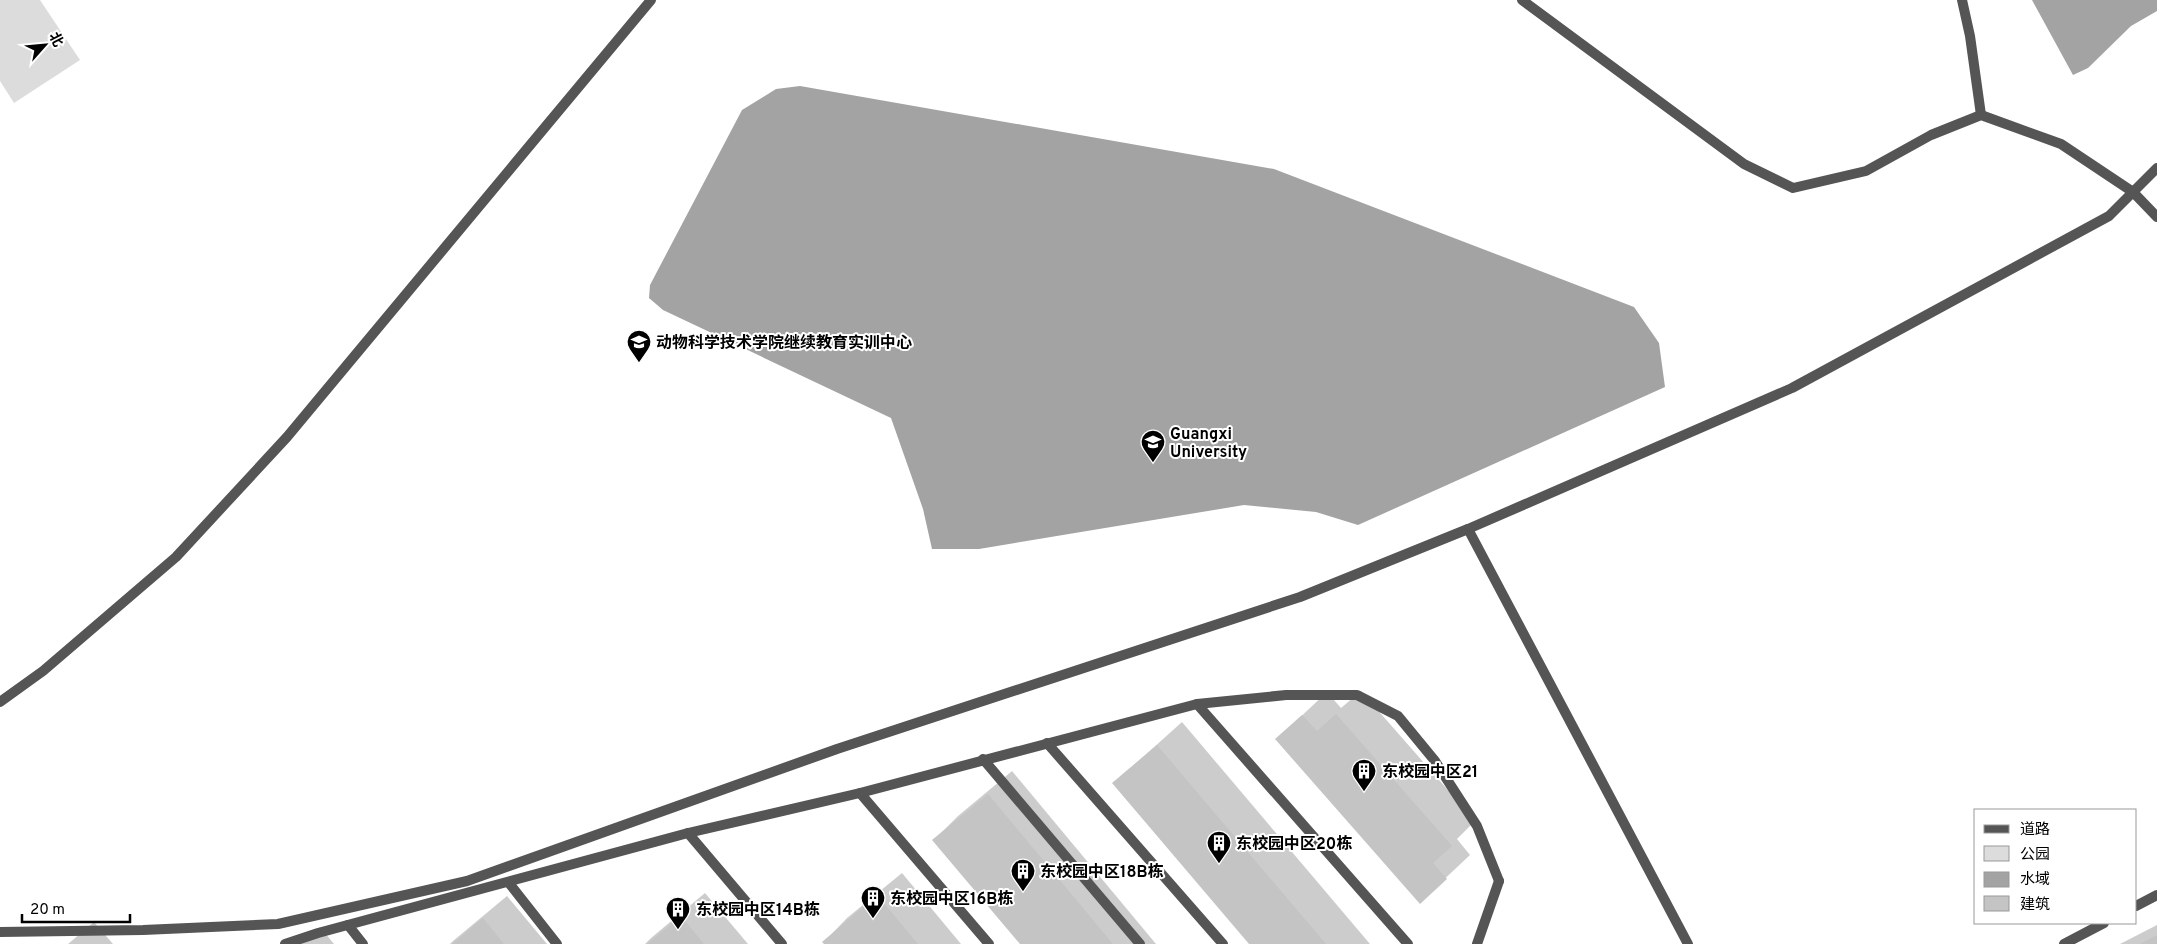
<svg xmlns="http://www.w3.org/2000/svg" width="2157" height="944" font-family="Overpass,'Noto Sans SC',sans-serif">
  <rect width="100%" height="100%" fill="#fff"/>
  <path fill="#dcdcdc" d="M0 0H40L80 60 14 103 0 81Z"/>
  <g fill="#a3a3a3">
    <path d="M2032 0H2157V11L2131 26 2088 68 2073 75Z"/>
    <path d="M800 86 1274 169 1634 307 1659 343 1665 387 1358 525 1316 512 1244 505 979 549H932L923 509 891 418 663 310 649 298 650 285 742 110 776 89Z"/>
  </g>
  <g fill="#0003">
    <path d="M1361 691 1475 821 1457 839 1470 855 1420 902 1277 739 1327 692 1341 708Z"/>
    <path d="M1182 722 1370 944H1250L1114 783Z"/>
    <path d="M1012 771 1156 944H1021L934 840 958 816Z"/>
    <path d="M902 873 961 944H826L824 942 847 918Z"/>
    <path d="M705 893 748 944H645L651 938Z"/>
    <path d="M507 896 547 944H450L453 941Z"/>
    <path d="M94 922 113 944H68Z"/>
    <path d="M2157 925V944H2120Z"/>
    <path d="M320 927 334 944H300Z"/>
  </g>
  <g fill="#c4c4c4">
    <path d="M1336 714 1452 846 1433 863 1447 879 1420 904 1275 739 1302 715 1317 731Z"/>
    <path d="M1157 745 1326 944H1249L1112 783Z"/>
    <path d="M988 794 1113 944H1020L932 840Z"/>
    <path d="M877 895 918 944H824L822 942Z"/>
    <path d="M681 916 704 944H647Z"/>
    <path d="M483 918 504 944H452Z"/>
    <path d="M2157 935V944H2140Z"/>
  </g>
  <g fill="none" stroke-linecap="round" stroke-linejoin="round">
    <g stroke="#555" stroke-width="10">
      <path d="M1522 0 1744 164 1793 188 1866 171 1931 135 1981 115 2061 144 2133 192"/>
      <path d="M1962 0 1970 36 1981 115"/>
      <path d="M1468 529 1688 944"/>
      <path d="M1197 704 1408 944"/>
      <path d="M1047 743 1223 944"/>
      <path d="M983 759 1140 944"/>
      <path d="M860 793 989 944"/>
      <path d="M688 833 782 944"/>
      <path d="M509 883 557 944"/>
      <path d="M2136 906 2157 895"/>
      <path d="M348 925 363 944"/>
      <path d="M285 944 318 933 688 833 860 793 1197 704 1286 695H1357L1398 716 1435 761 1477 826 1499 881"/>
      <path d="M2064 944 2104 923"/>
    </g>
    <g stroke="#555" stroke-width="10">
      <path d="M2133 192 2157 217"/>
      <path d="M0 702 43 671 176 557 287 437 651 0"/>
      <path d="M0 932 143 930 278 924 467 881 837 749 1300 597 1468 529 1792 388 2109 216 2157 168"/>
      <path d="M1477 944 1499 881"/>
    </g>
  </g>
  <defs>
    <symbol id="university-pin" viewBox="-11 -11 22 30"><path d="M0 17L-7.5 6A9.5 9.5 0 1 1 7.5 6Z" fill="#000" stroke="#fff"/><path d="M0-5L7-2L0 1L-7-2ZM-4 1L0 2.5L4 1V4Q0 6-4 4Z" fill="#fff"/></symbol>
    <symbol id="building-pin" viewBox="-11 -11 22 30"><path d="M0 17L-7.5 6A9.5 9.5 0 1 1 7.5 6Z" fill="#000" stroke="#fff"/><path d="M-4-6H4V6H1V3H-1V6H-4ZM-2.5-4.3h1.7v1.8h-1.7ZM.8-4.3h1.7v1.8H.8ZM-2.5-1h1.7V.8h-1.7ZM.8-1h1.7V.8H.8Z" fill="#fff"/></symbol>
  </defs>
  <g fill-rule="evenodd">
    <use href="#university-pin" x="625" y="328" width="28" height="38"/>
    <use href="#university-pin" x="1139" y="428" width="28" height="38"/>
    <use href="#building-pin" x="1350" y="757" width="28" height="38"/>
    <use href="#building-pin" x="1205" y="829" width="28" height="38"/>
    <use href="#building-pin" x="1009" y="857" width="28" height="38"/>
    <use href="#building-pin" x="859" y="884" width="28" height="38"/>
    <use href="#building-pin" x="664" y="895" width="28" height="38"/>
  </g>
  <g text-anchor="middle" stroke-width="4" stroke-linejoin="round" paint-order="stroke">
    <g font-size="16" font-weight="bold" fill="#000" stroke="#fff" text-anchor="start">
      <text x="656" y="348">动物科学技术学院继续教育实训中心</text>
      <text x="1170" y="439">Guangxi<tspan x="1170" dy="18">University</tspan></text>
      <text x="1382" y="777">东校园中区21</text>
      <text x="1236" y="849">东校园中区20栋</text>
      <text x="1040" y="877">东校园中区18B栋</text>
      <text x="890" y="904">东校园中区16B栋</text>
      <text x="696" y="915">东校园中区14B栋</text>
    </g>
  </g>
  <rect x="1974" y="809" width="162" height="115" fill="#ffffff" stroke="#999999"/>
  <rect x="1984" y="825" width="25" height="8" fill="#555555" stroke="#999999"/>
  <text x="2020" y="834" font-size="15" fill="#000000">道路</text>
  <rect x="1984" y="846" width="25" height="15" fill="#dcdcdc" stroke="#999999"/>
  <text x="2020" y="859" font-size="15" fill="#000000">公园</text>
  <rect x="1984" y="872" width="25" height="15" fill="#a3a3a3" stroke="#999999"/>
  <text x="2020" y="884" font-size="15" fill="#000000">水域</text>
  <rect x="1984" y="896" width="25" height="15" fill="#c4c4c4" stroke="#999999"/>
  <text x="2020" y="909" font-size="15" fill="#000000">建筑</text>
  <g transform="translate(45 45) rotate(63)" stroke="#ffffff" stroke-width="4" paint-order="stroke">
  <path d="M0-4L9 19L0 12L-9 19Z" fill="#000000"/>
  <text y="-8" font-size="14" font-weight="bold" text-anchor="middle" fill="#000000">北</text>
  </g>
  <path d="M22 914v8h108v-8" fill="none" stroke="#000000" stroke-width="2.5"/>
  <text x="30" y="914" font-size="15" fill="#000000" stroke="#ffffff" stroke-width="4" paint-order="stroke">20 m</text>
</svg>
